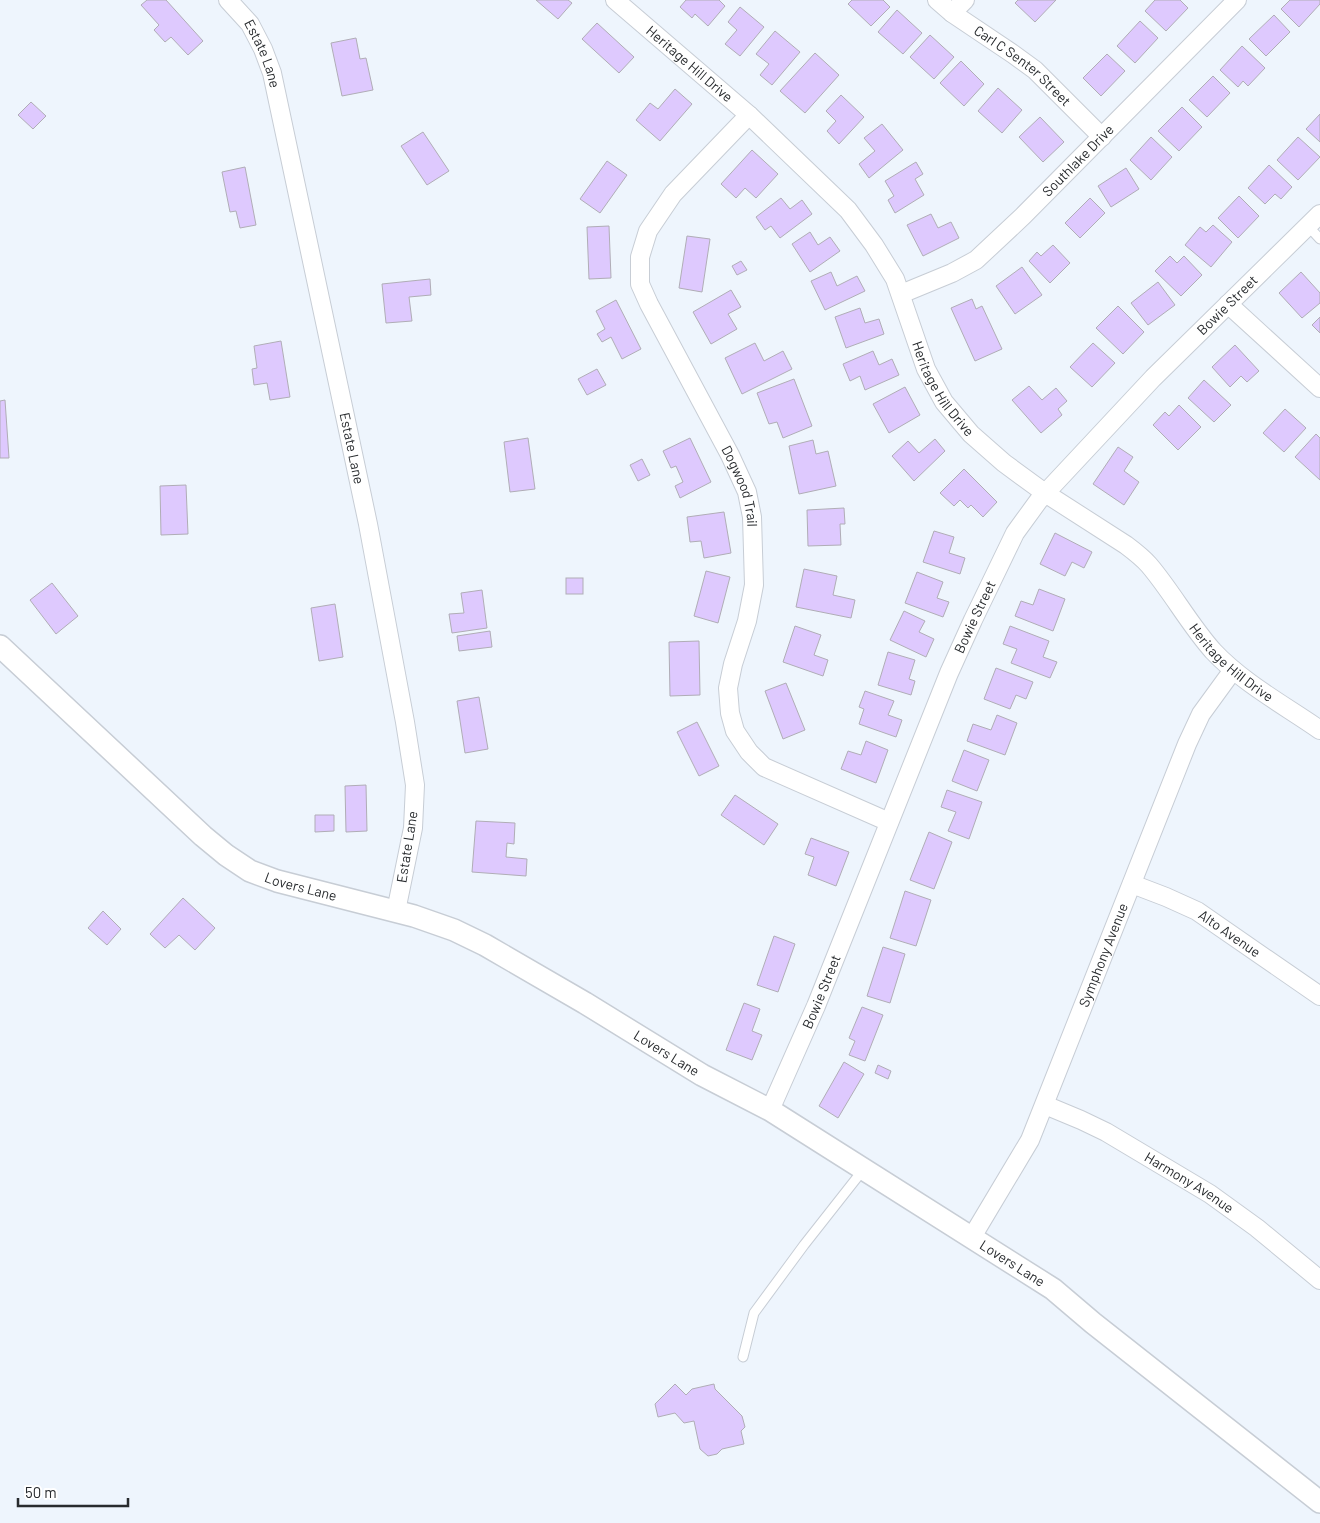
<svg xmlns="http://www.w3.org/2000/svg" width="1320" height="1523" font-family="Barlow,sans-serif">
  <rect width="100%" height="100%" fill="#eef5fd"/>
  <g fill="#dec9fe" stroke="#b0adb6">
    <path d="M147 0H166L203 41 188 55 171 37 165 42 154 30 159 25 141 5Z"/>
    <path d="M536 0H568L572 3 558 19Z"/>
    <path d="M686 0H719L725 6 708 26 695 14 692 18 680 7Z"/>
    <path d="M852 0H883L890 7 871 26 848 4Z"/>
    <path d="M1018 0H1056L1035 22 1015 3Z"/>
    <path d="M1155 0H1180L1188 8 1166 31 1145 11Z"/>
    <path d="M1290 0H1320V4L1299 27 1281 9Z"/>
    <path d="M740 7 764 27 740 56 725 44 737 30 728 22Z"/>
    <path d="M897 10 922 33 903 54 878 32Z"/>
    <path d="M1274 15 1290 32 1266 56 1249 39Z"/>
    <path d="M1140 21 1158 38 1135 63 1117 46Z"/>
    <path d="M597 23 634 57 619 73 582 39Z"/>
    <path d="M775 31 800 52 772 85 760 75 769 64 756 54Z"/>
    <path d="M930 35 954 57 934 79 910 57Z"/>
    <path d="M356 38 360 59 366 58 373 90 342 96 331 43Z"/>
    <path d="M1242 46 1265 68 1248 86 1243 81 1238 87 1220 70Z"/>
    <path d="M815 53 839 75 805 113 780 91Z"/>
    <path d="M1107 54 1125 71 1101 96 1083 78Z"/>
    <path d="M961 61 984 84 964 106 940 83Z"/>
    <path d="M1213 76 1230 93 1207 117 1189 100Z"/>
    <path d="M998 88 1022 110 1002 133 978 111Z"/>
    <path d="M675 89 692 104 660 141 636 120 650 103 658 109Z"/>
    <path d="M841 95 864 117 839 144 827 131 836 121 826 111Z"/>
    <path d="M31 102 46 116 33 129 18 115Z"/>
    <path d="M1182 107 1202 127 1179 151 1158 131Z"/>
    <path d="M1320 114V142L1306 129Z"/>
    <path d="M1040 117 1064 142 1043 162 1019 137Z"/>
    <path d="M882 124 903 150 869 178 859 164 875 151 864 138Z"/>
    <path d="M423 132 449 171 427 185 401 146Z"/>
    <path d="M1151 137 1172 157 1151 180 1130 160Z"/>
    <path d="M1298 137 1320 157 1298 180 1277 160Z"/>
    <path d="M752 150 778 174 756 198 745 188 736 198 721 184Z"/>
    <path d="M607 161 627 175 600 213 580 199Z"/>
    <path d="M916 162 923 174 915 179 924 195 895 213 888 200 894 196 885 181Z"/>
    <path d="M1269 165 1292 187 1281 199 1275 194 1265 204 1248 188Z"/>
    <path d="M245 167 256 225 240 228 236 211 230 212 222 172Z"/>
    <path d="M1126 168 1139 189 1111 207 1098 186Z"/>
    <path d="M1239 196 1259 216 1238 238 1218 218Z"/>
    <path d="M781 198 790 209 802 200 812 214 780 238 771 226 765 230 756 217Z"/>
    <path d="M1090 198 1105 213 1080 238 1065 223Z"/>
    <path d="M931 214 938 228 951 222 959 238 923 256 907 225Z"/>
    <path d="M1213 225 1232 242 1211 267 1185 245 1200 227 1206 232Z"/>
    <path d="M609 226 611 278 589 279 587 227Z"/>
    <path d="M810 232 818 245 830 237 840 251 810 272 792 244Z"/>
    <path d="M687 236 710 239 702 292 679 288Z"/>
    <path d="M1053 245 1070 263 1050 283 1029 261 1037 252 1041 256Z"/>
    <path d="M1170 256 1177 263 1184 256 1202 275 1181 296 1155 271Z"/>
    <path d="M741 261 747 270 737 275 732 266Z"/>
    <path d="M1022 267 1042 295 1015 314 996 286Z"/>
    <path d="M831 272 837 286 857 276 865 291 825 310 811 281Z"/>
    <path d="M1301 272 1320 293V303L1302 318 1279 293Z"/>
    <path d="M430 279 431 295 409 297 412 321 386 323 382 284Z"/>
    <path d="M1158 282 1175 305 1148 325 1131 303Z"/>
    <path d="M731 290 741 307 728 314 737 329 711 344 693 312Z"/>
    <path d="M972 299 976 309 982 306 1002 349 975 361 951 308Z"/>
    <path d="M616 300 641 349 622 359 611 337 602 342 597 334 605 329 596 311Z"/>
    <path d="M1118 306 1144 332 1123 354 1096 328Z"/>
    <path d="M860 308 865 323 879 319 884 334 846 348 835 317Z"/>
    <path d="M1320 317V333L1312 325Z"/>
    <path d="M281 341 290 397 270 400 267 383 254 385 252 369 257 368 254 346Z"/>
    <path d="M755 343 764 361 783 351 792 369 742 394 725 358Z"/>
    <path d="M1093 343 1115 363 1092 387 1070 367Z"/>
    <path d="M1235 345 1259 371 1247 382 1241 376 1230 387 1212 367Z"/>
    <path d="M873 351 879 365 892 359 899 375 865 390 860 376 850 381 843 364Z"/>
    <path d="M597 369 606 385 587 395 578 379Z"/>
    <path d="M794 379 812 426 783 438 777 422 769 424 757 393Z"/>
    <path d="M1204 380 1231 405 1214 422 1188 398Z"/>
    <path d="M1029 386 1042 400 1056 388 1067 401 1058 409 1062 415 1041 433 1012 400Z"/>
    <path d="M905 387 920 415 889 433 873 404Z"/>
    <path d="M5 400 9 458H0V401Z"/>
    <path d="M1179 405 1201 427 1178 450 1153 425 1165 412 1169 416Z"/>
    <path d="M1285 409 1306 428 1284 452 1263 433Z"/>
    <path d="M1316 434 1320 438V480L1295 457Z"/>
    <path d="M528 438 535 489 510 492 504 442Z"/>
    <path d="M690 438 711 482 680 498 675 486 683 482 676 466 671 468 663 451Z"/>
    <path d="M935 439 945 451 914 481 892 456 908 441 919 453Z"/>
    <path d="M813 440 816 454 828 451 836 486 799 494 789 446Z"/>
    <path d="M1118 447 1133 457 1124 471 1139 482 1124 505 1093 484Z"/>
    <path d="M642 459 650 475 638 481 630 465Z"/>
    <path d="M964 469 997 502 983 517 971 505 968 508 960 500 954 506 940 493Z"/>
    <path d="M186 485 188 534 161 535 160 486Z"/>
    <path d="M844 508 845 524H840L841 545 808 546 807 510Z"/>
    <path d="M724 512 731 553 704 558 701 541 690 542 687 517Z"/>
    <path d="M934 531 954 537 949 553 965 558 960 574 923 562Z"/>
    <path d="M1055 533 1092 552 1084 568 1072 562 1065 576 1040 564Z"/>
    <path d="M804 569 837 576 833 595 855 600 851 618 796 607Z"/>
    <path d="M706 571 730 577 718 623 694 616Z"/>
    <path d="M917 572 943 582 937 598 949 602 943 617 905 603Z"/>
    <rect x="566" y="578" width="17" height="16"/>
    <path d="M52 583 78 616 56 634 30 600Z"/>
    <path d="M1039 589 1065 599 1053 631 1015 616 1021 601 1033 605Z"/>
    <path d="M482 590 487 628 452 633 449 614 464 613 461 593Z"/>
    <path d="M335 604 343 657 319 661 311 608Z"/>
    <path d="M904 611 925 621 919 632 934 639 926 657 890 640Z"/>
    <path d="M795 626 821 635 814 655 828 660 823 676 783 662Z"/>
    <path d="M1010 626 1049 641 1043 657 1057 662 1050 678 1011 663 1017 649 1003 644Z"/>
    <path d="M490 631 492 647 459 651 457 636Z"/>
    <path d="M699 641 700 695 670 696 669 642Z"/>
    <path d="M888 652 915 660 909 679 915 681 911 695 878 685Z"/>
    <path d="M996 668 1033 682 1026 699 1016 695 1010 709 984 699Z"/>
    <path d="M786 683 805 730 783 739 765 691Z"/>
    <path d="M865 691 894 701 888 715 902 720 896 737 859 724 864 709 859 707Z"/>
    <path d="M479 697 488 749 465 753 457 701Z"/>
    <path d="M997 715 1017 723 1005 755 967 741 973 724 991 730Z"/>
    <path d="M697 722 719 766 699 776 677 732Z"/>
    <path d="M866 741 888 750 876 783 841 769 848 751 861 755Z"/>
    <path d="M964 750 989 760 977 791 952 781Z"/>
    <path d="M366 785 367 831 346 832 345 786Z"/>
    <path d="M947 790 982 802 969 839 948 831 956 812 941 807Z"/>
    <path d="M735 795 778 824 764 845 721 815Z"/>
    <path d="M315 815H334V831L315 832Z"/>
    <path d="M476 821 515 823 514 844 507 843 506 857 527 859 526 876 472 872Z"/>
    <path d="M929 832 952 842 934 889 910 880Z"/>
    <path d="M811 838 849 852 836 886 808 875 814 857 805 854Z"/>
    <path d="M905 891 931 900 916 946 890 938Z"/>
    <path d="M183 898 215 928 195 950 179 935 165 948 150 934Z"/>
    <path d="M103 911 121 929 107 945 88 928Z"/>
    <path d="M774 936 795 944 778 992 757 985Z"/>
    <path d="M883 947 905 954 890 1003 867 996Z"/>
    <path d="M744 1003 760 1009 752 1031 762 1035 752 1060 726 1050Z"/>
    <path d="M862 1007 883 1015 865 1061 849 1055 855 1041 849 1038Z"/>
    <path d="M844 1062 864 1074 838 1118 819 1106Z"/>
    <path d="M878 1065 891 1071 888 1079 875 1073Z"/>
    <path d="M675 1384 686 1395 692 1389 714 1384 715 1389 742 1416 745 1427 741 1431 744 1444 722 1449 717 1454 708 1456 700 1449 694 1421 684 1423 675 1413 658 1417 655 1404Z"/>
  </g>
  <g fill="none" stroke-linecap="round" stroke-linejoin="round">
    <defs>
      <g id="service">
        <path d="M1308 226 1320 239"/>
        <path d="M743 1357 754 1313 804 1245 863 1170"/>
      </g>
      <g id="minor">
        <path id="s1" d="M228 0 250 24 263 49 272 73 368 524 405 722 415 785 413 828 396 911"/>
        <path id="s2" d="M615 0 749 115 848 210 874 245 895 279 926 369 944 402 971 434 1004 463 1045 493 1126 545C1134 551 1142 557 1149 565 1172 592 1189 624 1213 651 1243 683 1284 705 1320 730"/>
        <path id="s3" d="M937 0 952 13 1013 54 1035 70 1102 137"/>
        <path d="M952 13 965 0"/>
        <path id="s4" d="M749 115 673 194 648 231 640 257V284L649 304 730 455 747 492 752 517 754 585 747 621 733 664 728 688 730 713 735 731 749 752 764 767 889 822"/>
        <path id="s5" d="M901 294 952 273 976 260 1023 216 1237 0"/>
        <path d="M1228 304 1320 388"/>
        <path id="s6" d="M1132 884 1166 897 1197 911 1320 996"/>
        <path id="s7" d="M1045 1105 1081 1120 1106 1132 1210 1194 1257 1228 1320 1280"/>
        <path id="s8" d="M770 1110 816 1006 949 673 973 620 1015 533 1039 500 1153 378 1320 214"/>
        <path id="s9" d="M972 1237 1030 1140 1187 744 1201 714 1233 670"/>
      </g>
      <g id="tertiary">
        <path id="s10" d="M0 646 203 836 226 855 250 871 277 881 414 916 454 930 485 945 585 1003 702 1075 770 1110 1053 1289 1093 1323 1320 1502"/>
      </g>
    </defs>
    <use href="#service" stroke="#c7cdd5" stroke-width="11"/>
    <use href="#minor" stroke="#c7cdd5" stroke-width="20"/>
    <use href="#tertiary" stroke="#c7cdd5" stroke-width="24"/>
    <use href="#service" stroke="#fff" stroke-width="9"/>
    <use href="#minor" stroke="#fff" stroke-width="18"/>
    <use href="#tertiary" stroke="#fff" stroke-width="21"/>
  </g>
  <g text-anchor="middle" stroke-width="4" stroke-linejoin="round" paint-order="stroke">
    <g font-size="14" fill="#282b2e" stroke="#fff">
      <text dy="5" stroke="none"><textPath href="#s1" startOffset="65">Estate Lane</textPath></text>
      <text dy="5" stroke="none"><textPath href="#s2" startOffset="98">Heritage Hill Drive</textPath></text>
      <text dy="5" stroke="none"><textPath href="#s3" startOffset="108">Carl C Senter Street</textPath></text>
      <text dy="5" stroke="none"><textPath href="#s5" startOffset="225">Southlake Drive</textPath></text>
      <text dy="5" stroke="none"><textPath href="#s8" startOffset="939">Bowie Street</textPath></text>
      <text dy="5" stroke="none"><textPath href="#s2" startOffset="518">Heritage Hill Drive</textPath></text>
      <text dy="5" stroke="none"><textPath href="#s1" startOffset="470">Estate Lane</textPath></text>
      <text dy="5" stroke="none"><textPath href="#s4" startOffset="435">Dogwood Trail</textPath></text>
      <text dy="5" stroke="none"><textPath href="#s8" startOffset="534">Bowie Street</textPath></text>
      <text dy="5" stroke="none"><textPath href="#s2" startOffset="922">Heritage Hill Drive</textPath></text>
      <text transform="translate(407 847) rotate(-81)" y="5">Estate Lane</text>
      <text dy="5" stroke="none"><textPath href="#s10" startOffset="390">Lovers Lane</textPath></text>
      <text dy="5" stroke="none"><textPath href="#s6" startOffset="110">Alto Avenue</textPath></text>
      <text dy="5" stroke="none"><textPath href="#s9" startOffset="312">Symphony Avenue</textPath></text>
      <text dy="5" stroke="none"><textPath href="#s8" startOffset="129">Bowie Street</textPath></text>
      <text dy="5" stroke="none"><textPath href="#s10" startOffset="795">Lovers Lane</textPath></text>
      <text dy="5" stroke="none"><textPath href="#s7" startOffset="164">Harmony Avenue</textPath></text>
      <text dy="5" stroke="none"><textPath href="#s10" startOffset="1200">Lovers Lane</textPath></text>
    </g>
  </g>
  <path d="M18 1498v8h110v-8" fill="none" stroke="#282b2e" stroke-width="2.5"/>
  <text x="25" y="1498" font-size="15" fill="#282b2e" stroke="#ffffff" stroke-width="4" paint-order="stroke">50 m</text>
</svg>
